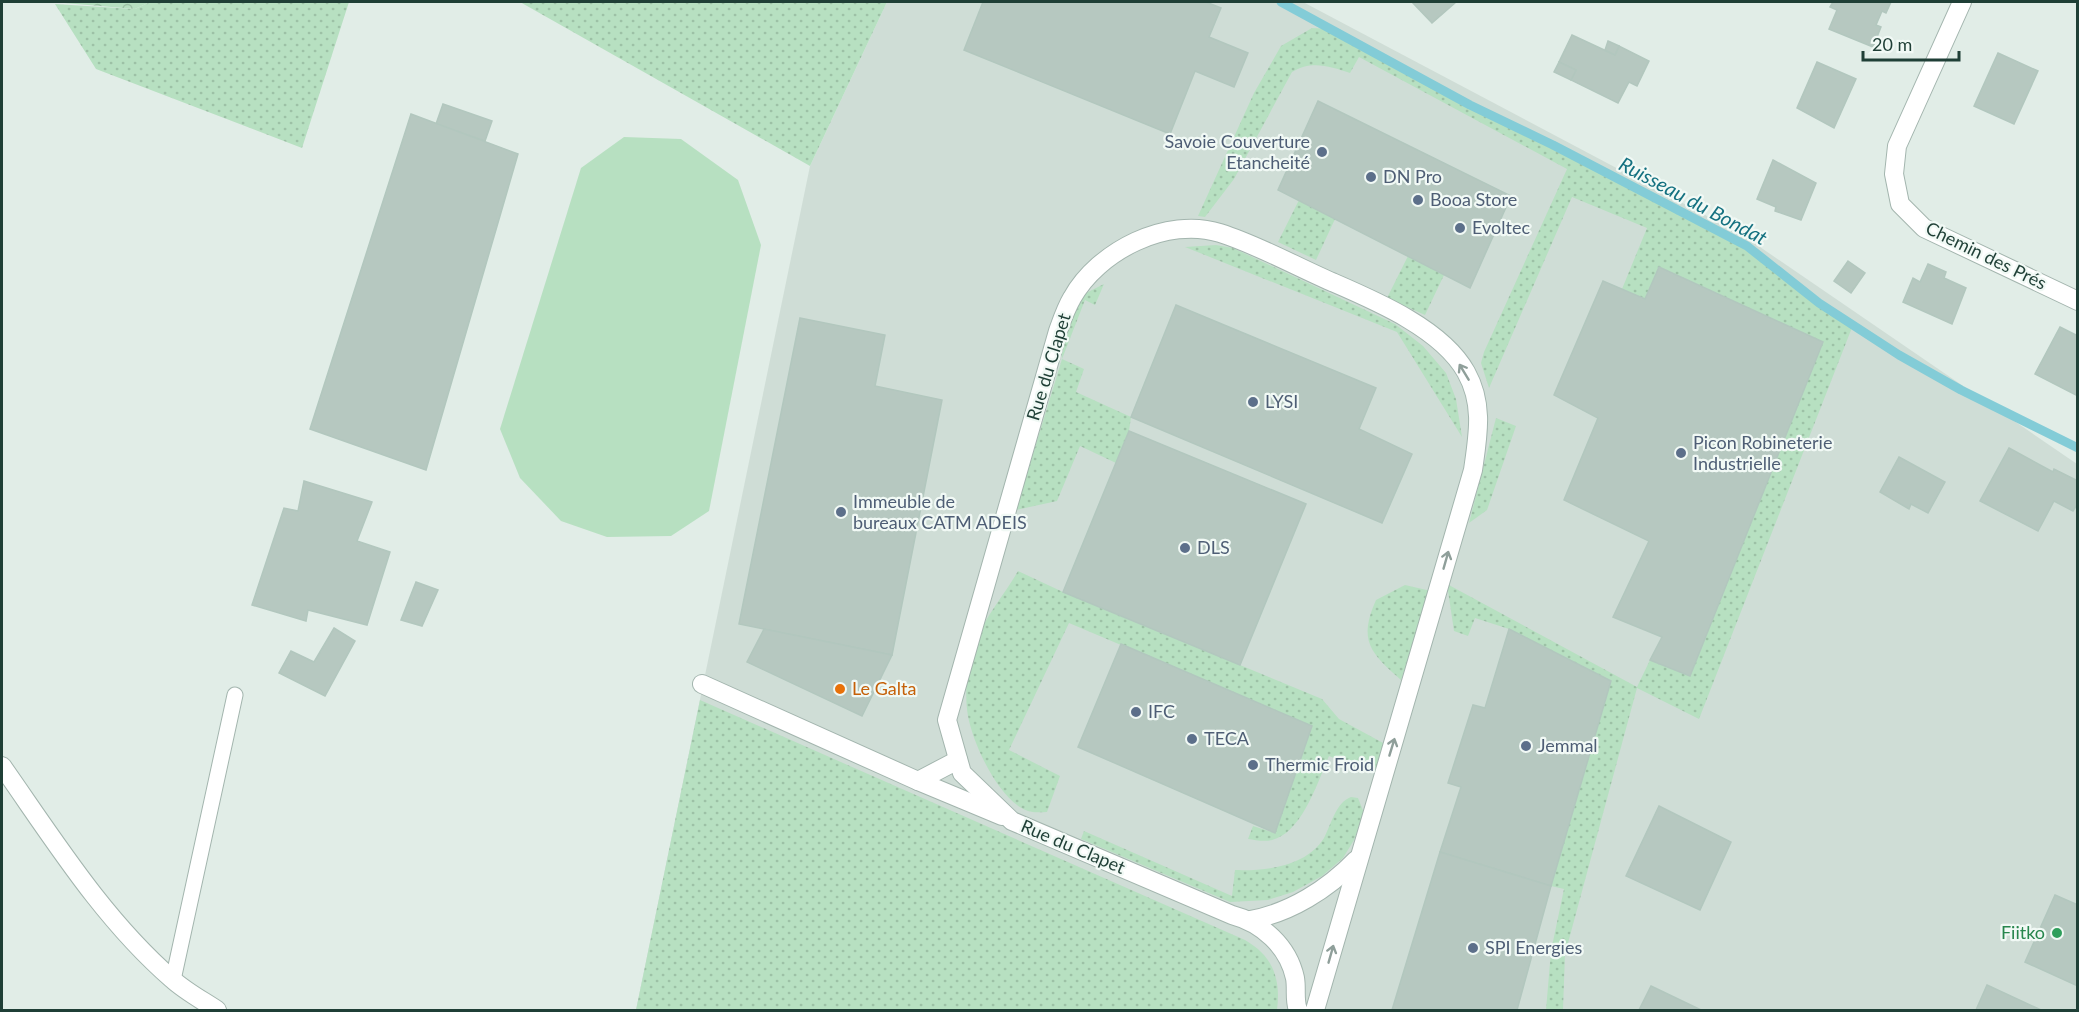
<svg xmlns="http://www.w3.org/2000/svg" width="2079" height="1012" font-family="Lato,sans-serif">
  <defs>
    <pattern id="grass-dots" width="8" height="8" patternUnits="userSpaceOnUse" patternTransform="scale(1.5)"><rect width="8" height="8" fill="#b7e0c1"/><path d="M2 2h.1M6 6h.1" fill="none" stroke="#9dc1a6" stroke-width="1.8" stroke-linecap="round"/></pattern>
    <pattern id="forest-crowns" width="20" height="18" patternUnits="userSpaceOnUse" patternTransform="scale(1.5)"><rect width="20" height="18" fill="#b7e0c1"/><path d="M2 6a3 3 0 1 1 6 0M12 15a3 3 0 1 1 6 0" fill="none" stroke="#9dc1a6"/></pattern>
  </defs>
  <rect width="100%" height="100%" fill="#e1ede7"/>
  <path fill="#cfddd6" d="M887 2H1303L1741 234 2077 464V1010H636L810 166Z"/>
  <g fill="url(#grass-dots)">
    <path d="M150 2H349L302 148 96 69 55 4 135 9Z"/>
    <path d="M520 2H887L810 166Z"/>
    <path d="M1312 28 1332 29 1747 246 1853 325 1699 719 1637 688 1565 954 1563 1010H1546L1551 951 1564 889 1551 886 1611 681 1509 629 1475 618 1468 636 1454 631 1447 584 1637 687 1650 660 1690 676 1822 342 1659 267 1645 299 1622 289 1647 228 1572 197 1489 388 1481 363 1484 352 1567 169 1359 57 1350 73C1330 66 1311 60 1292 72L1234 179 1205 217 1198 216 1254 93 1281 46Z"/>
    <path d="M1299 200 1335 219 1316 260 1278 242Z"/>
    <path d="M1216 245 1233 248 1395 324 1423 346 1446 373 1456 399 1462 437 1397 332 1185 247Z"/>
    <path d="M1408 256 1444 275 1425 315 1387 298Z"/>
    <path d="M1104 284 1095 305 1085 300 1062 359 1084 369 1076 392 1131 417 1129 431 1116 463 1080 446 1057 501 1016 510 1062 359 1061 344 1076 310 1086 293Z"/>
    <path d="M1496 418 1516 426 1487 510 1469 523Z"/>
    <path d="M1018 571 1063 592 1322 699 1339 719 1385 744 1378 767 1369 772 1329 756C1318 781 1302 833 1272 840 1264 842 1255 840 1248 839L1253 826 1275 833 1312 726 1069 623 1009 750 1060 776 1047 812C1041 812 1034 813 1028 811 999 801 973 744 968 716 964 692 967 665 975 643 984 618 1005 594 1018 571Z"/>
    <path d="M1405 585 1431 591 1401 680C1370 653 1358 640 1376 600Z"/>
    <path d="M700 700 1245 940C1273 956 1281 979 1277 1010H636Z"/>
    <path d="M1351 797 1358 798 1364 813 1354 840 1343 858 1322 876 1293 892 1268 900 1230 902 1081 839 1084 831 1232 896 1235 870C1265 871 1306 867 1324 838 1331 825 1336 802 1351 797Z"/>
  </g>
  <path fill="url(#forest-crowns)" d="M52 2H150L135 9Z"/>
  <path fill="#b7e0c1" d="M624 137 681 139 738 180 761 245 709 511 671 536 607 537 561 521 520 478 500 429 581 168Z"/>
  <g fill="none" stroke-linecap="round" stroke-linejoin="round">
    <path stroke="#83ccd7" stroke-width="9" d="M1281 2 1470 105 1553 145 1747 246 1819 303 1899 355 1961 390 2078 448"/>
  </g>
  <g fill="#b6c8c0" stroke="#b2c7be" stroke-width="1.5">
    <path d="M983 2H1206L1221 8 1209 37 1248 53 1234 87 1195 71 1170 134 964 50Z"/>
    <path d="M1412 2H1456L1432 23Z"/>
    <path d="M1833 2H1891L1886 13 1882 11 1876 25 1881 27 1873 47 1829 29 1837 10 1830 7Z"/>
    <path d="M1572 35 1615 55 1619 46 1649 61 1637 86 1629 82 1618 103 1571 80 1576 70 1559 62Z"/>
    <path d="M1608 41 1619 46 1615 55 1605 50Z"/>
    <path d="M1998 53 2038 71 2014 124 1974 106Z"/>
    <path d="M1559 62 1576 70 1571 80 1554 72Z"/>
    <path d="M1817 62 1856 79 1834 128 1797 108Z"/>
    <path d="M1318 101 1511 196 1470 288 1278 190Z"/>
    <path d="M443 104 492 121 485 141 436 124Z"/>
    <path d="M411 114 518 154 426 470 310 429Z"/>
    <path d="M1773 160 1816 183 1801 220 1775 211 1776 207 1757 199Z"/>
    <path d="M1848 261 1865 273 1851 293 1834 281Z"/>
    <path d="M1928 264 1946 272 1944 278 1966 288 1952 324 1903 302 1913 278 1920 282Z"/>
    <path d="M1659 267 1823 342 1690 676 1650 660 1662 637 1613 617 1649 541 1564 500 1598 418 1554 395 1603 281 1645 299Z"/>
    <path d="M1176 305 1376 388 1359 429 1412 454 1382 523 1131 417Z"/>
    <path d="M800 318 885 335 875 386 942 400 892 655 739 624Z"/>
    <path d="M2060 327 2078 336V396L2035 374Z"/>
    <path d="M1129 431 1306 504 1240 665 1063 592Z"/>
    <path d="M2009 448 2053 472 2054 469 2078 481V503L2073 511 2054 501 2038 531 1980 501Z"/>
    <path d="M1899 457 1945 482 1928 513 1911 504 1909 509 1880 492Z"/>
    <path d="M304 481 372 502 357 541 390 552 367 625 308 610 306 621 252 605 284 508 298 511Z"/>
    <path d="M416 582 438 590 422 626 401 620Z"/>
    <path d="M334 628 355 641 325 696 279 673 291 651 314 662Z"/>
    <path d="M764 629 892 655 862 716 747 662Z"/>
    <path d="M1509 629 1611 681 1551 886 1440 852 1461 787 1448 783 1473 705 1485 708Z"/>
    <path d="M1121 644 1312 726 1275 833 1078 747Z"/>
    <path d="M1659 806 1731 842 1700 910 1626 876Z"/>
    <path d="M1440 852 1551 886 1517 1010H1392Z"/>
    <path d="M2055 895 2078 905V986L2025 962Z"/>
    <path d="M1987 985 2041 1010H1976Z"/>
    <path d="M1651 986 1701 1010H1639Z"/>
  </g>
  <g fill="none" stroke-linecap="round" stroke-linejoin="round">
    <defs>
      <path id="service" d="M173 980 235 695"/>
      <g id="minor">
        <path d="M1962 2 1897 146 1894 174 1900 204 1924 228 2078 301"/>
        <path d="M702 684 918 781 958 760"/>
        <path d="M918 781 1002 816"/>
        <path d="M1250 920C1290 913 1328 889 1356 860"/>
        <path d="M1298 1010C1294 1000 1297 989 1295 978 1288 946 1262 923 1232 915L1012 821 962 773 947 720 1058 331C1062 320 1066 308 1072 298 1098 251 1167 216 1220 233 1258 245 1295 266 1332 282 1376 301 1442 329 1466 372 1484 404 1478 435 1473 470L1315 1010"/>
      </g>
      <path id="tertiary" d="M2 766C54 840 103 919 172 979 185 991 202 1000 217 1010"/>
    </defs>
    <use href="#service" stroke="#a3b5ae" stroke-width="17"/>
    <use href="#minor" stroke="#a3b5ae" stroke-width="20"/>
    <use href="#tertiary" stroke="#a3b5ae" stroke-width="20"/>
    <use href="#service" stroke="#fff" stroke-width="15"/>
    <use href="#minor" stroke="#fff" stroke-width="18"/>
    <use href="#tertiary" stroke="#fff" stroke-width="18"/>
  </g>
  <defs><path id="oneway-shaft" d="M-6 0H5M1.5-3L5.5 0L1.5 3" fill="none" stroke-width="1.6" stroke-linecap="round" stroke-linejoin="round" transform="scale(1.5)"/></defs>
  <g stroke="#8f9f9a">
    <use href="#oneway-shaft" transform="translate(1464 372) rotate(-121)"/>
    <use href="#oneway-shaft" transform="translate(1446 560) rotate(-74)"/>
    <use href="#oneway-shaft" transform="translate(1392 747) rotate(-73)"/>
    <use href="#oneway-shaft" transform="translate(1331 954) rotate(-74)"/>
  </g>
  <g fill="#5c6f8a" stroke="#f1f9f5" stroke-width="2">
    <circle cx="1322" cy="152" r="6"/>
    <circle cx="1371" cy="177" r="6"/>
    <circle cx="1418" cy="200" r="6"/>
    <circle cx="1460" cy="228" r="6"/>
    <circle cx="1253" cy="402" r="6"/>
    <circle cx="1681" cy="453" r="6"/>
    <circle cx="841" cy="512" r="6"/>
    <circle cx="1185" cy="548" r="6"/>
    <circle cx="1136" cy="712" r="6"/>
    <circle cx="1192" cy="739" r="6"/>
    <circle cx="1526" cy="746" r="6"/>
    <circle cx="1253" cy="765" r="6"/>
    <circle cx="1473" cy="948" r="6"/>
  </g>
  <circle fill="#e8710a" stroke="#f1f9f5" stroke-width="2" cx="840" cy="689" r="6"/>
  <circle fill="#2e9e5b" stroke="#f1f9f5" stroke-width="2" cx="2057" cy="933" r="6"/>
  <g text-anchor="middle" stroke-width="4.5" stroke-linejoin="round" paint-order="stroke">
    <g font-size="18" fill="#4e5e75" stroke="#f1f9f5" text-anchor="start">
      <text x="1310" y="148" text-anchor="end">Savoie Couverture<tspan x="1310" dy="21">Etancheité</tspan></text>
      <text x="1383" y="183">DN Pro</text>
      <text x="1430" y="206">Booa Store</text>
      <text x="1472" y="234">Evoltec</text>
      <text x="1265" y="408">LYSI</text>
      <text x="1693" y="449">Picon Robineterie<tspan x="1693" dy="21">Industrielle</tspan></text>
      <text x="853" y="508">Immeuble de<tspan x="853" dy="21">bureaux CATM ADEIS</tspan></text>
      <text x="1197" y="554">DLS</text>
      <text x="1148" y="718">IFC</text>
      <text x="1204" y="745">TECA</text>
      <text x="1538" y="752">Jemmal</text>
      <text x="1265" y="771">Thermic Froid</text>
      <text x="1485" y="954">SPI Energies</text>
    </g>
    <g font-size="18" fill="#1f3f36" stroke="#f1f9f5">
      <text transform="translate(1986 256) rotate(26)" y="6">Chemin des Prés</text>
      <text transform="translate(1049 367) rotate(-73)" y="6">Rue du Clapet</text>
      <text transform="translate(1073 847) rotate(23)" y="6">Rue du Clapet</text>
    </g>
    <g font-size="18" fill="#c56008" stroke="#f1f9f5" text-anchor="start">
      <text x="852" y="695">Le Galta</text>
    </g>
    <g font-size="18" fill="#27864d" stroke="#f1f9f5" text-anchor="end">
      <text x="2045" y="939">Fiitko</text>
    </g>
    <g font-size="20" font-style="italic" fill="#147180" stroke="#f1f9f5">
      <text transform="translate(1693 201) rotate(28)" y="7">Ruisseau du Bondat</text>
    </g>
  </g>
  <rect width="2079" height="1012" fill="none" stroke="#1f3f36" stroke-width="6"/>
  <path d="M1863 51v9h96v-9" fill="none" stroke="#1f3f36" stroke-width="3"/>
  <text x="1872" y="51" font-size="18" fill="#1f3f36" stroke="#f1f9f5" stroke-width="4.5" paint-order="stroke">20 m</text>
</svg>
